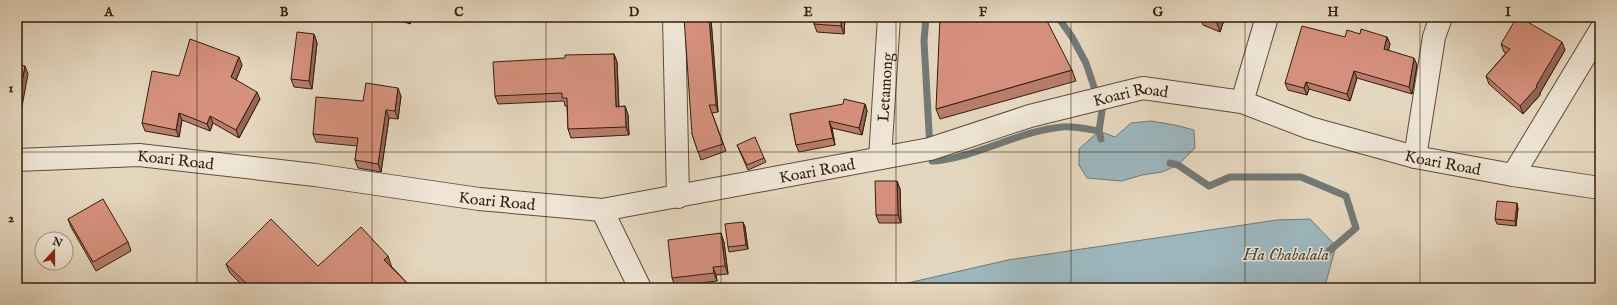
<svg xmlns="http://www.w3.org/2000/svg" width="1617" height="305" font-family="'IM FELL English',serif">
  <rect width="100%" height="100%" fill="#e5d7bf"/>
  <filter id="stains"><feTurbulence type="fractalNoise" baseFrequency=".005" numOctaves="4"/><feColorMatrix values="0 0 0 0 .2 0 0 0 0 .09 0 0 0 0 .02 0 0 0 .5 -.17"/></filter>
  <radialGradient id="worn" r=".72"><stop offset=".6" stop-color="#630" stop-opacity="0"/><stop offset="1" stop-color="#630" stop-opacity=".3"/></radialGradient>
  <g fill="#9cb6bd" stroke="#737976">
    <path d="M1151 121 1175 125 1194 130 1195 148 1178 165 1162 172 1142 175 1122 181 1087 178 1079 165V149L1099 131 1115 137 1131 123Z"/>
    <path d="M1310 219 1336 246 1325 286 1320 288H875L899 285 1008 260 1277 220Z"/>
  </g>
  <g fill="none" stroke-linecap="round" stroke-linejoin="round">
    <g stroke="#737976" stroke-width="7">
      <path d="M926 17 924 41 930 149 932 161C944 161 954 158 965 155 997 146 1029 130 1062 127 1074 126 1087 129 1099 131"/>
      <path d="M1058 17 1072 37 1086 63 1094 87"/>
      <path d="M1101 139 1099 131 1102 111"/>
      <path d="M1170 163 1178 165 1209 186 1230 177H1301L1346 196 1356 228 1329 251"/>
    </g>
    <defs>
      <g id="minor">
        <path d="M674 17 678 197"/>
        <path d="M1242 102 1267 17"/>
        <path d="M1415 157 1434 37 1441 17"/>
        <path id="s1" d="M880 158 889 17"/>
        <path id="s2" d="M17 160 139 155 315 175 479 199 602 210 930 149 1030 116 1143 88 1242 102 1310 128 1415 157 1513 175 1600 188"/>
        <path d="M1513 175 1600 31"/>
        <path d="M602 210 640 288"/>
      </g>
    </defs>
    <use href="#minor" stroke="#614c39" stroke-width="24"/>
    <use href="#minor" stroke="#eee5d5" stroke-width="22"/>
  </g>
  <g fill="#b87d6c" stroke="#351e0c">
    <path d="M390 17H412L410 24Z"/>
    <path d="M845 17 844 34 817 32 814 24Z"/>
    <path d="M1200 17H1225L1220 32 1203 25Z"/>
    <path d="M711 19 718 112 712 113 726 151 701 160 692 134Z"/>
    <path d="M314 34 317 43 312 89 294 87 291 79Z"/>
    <path d="M1360 34 1387 37 1390 44 1388 50 1417 65 1412 94 1357 78 1350 101 1309 89 1307 95 1288 90 1285 83Z"/>
    <path d="M1501 44 1565 50 1540 93V95L1523 114 1489 84 1486 76 1506 53 1504 52Z"/>
    <path d="M614 54 617 62 619 107 625 106 628 115 629 135 571 138 568 129 567 106H565L564 101 498 104 495 96 565 58Z"/>
    <path d="M242 65 236 80 260 99 239 138 213 123 210 131 182 120 179 137 145 131 142 123 179 76Z"/>
    <path d="M1072 70 1076 81 940 119 936 109Z"/>
    <path d="M401 96 398 119 389 118 381 172 358 168 355 160 357 146 316 142 313 134 363 101Z"/>
    <path d="M865 104 867 111 862 135 832 128 835 145 799 152 796 145 790 114Z"/>
    <path d="M737 145 764 158 766 162 748 170Z"/>
    <path d="M897 181 900 189 901 223H879L876 215Z"/>
    <path d="M1518 208 1516 226 1497 224 1495 219Z"/>
    <path d="M68 219 128 242 131 251 96 271 71 227Z"/>
    <path d="M743 222 745 227 748 249 729 252 728 247Z"/>
    <path d="M724 242 728 274 716 275 717 281 675 286 672 278Z"/>
    <path d="M226 264 318 266 391 265V266L412 288H245L230 273Z"/>
  </g>
  <g fill="#966658" stroke="#351e0c">
    <path d="M407 17H412L410 24Z"/>
    <path d="M709 17H710L711 19 718 112 716 105Z"/>
    <path d="M841 17H845L844 34 841 26Z"/>
    <path d="M1219 17H1225L1220 32 1217 23Z"/>
    <path d="M314 34 317 43 312 89 309 81Z"/>
    <path d="M1387 37 1390 44 1387 56 1384 49Z"/>
    <path d="M1562 42 1565 50 1540 93V95L1523 114 1520 106Z"/>
    <path d="M614 54 617 62 619 115 616 107Z"/>
    <path d="M239 57 242 65 234 85 231 77Z"/>
    <path d="M1414 58 1417 65 1412 94 1409 87Z"/>
    <path d="M25 66 28 74 18 128 17 127V108Z"/>
    <path d="M1354 71 1357 78 1350 101 1347 94Z"/>
    <path d="M1306 82 1309 89 1307 95 1304 88Z"/>
    <path d="M398 88 401 96 398 119 395 111Z"/>
    <path d="M257 92 260 99 239 138 236 130Z"/>
    <path d="M865 104 867 111 862 135 859 128Z"/>
    <path d="M625 106 628 115 629 135 626 127Z"/>
    <path d="M386 110 389 118 381 172 378 164Z"/>
    <path d="M179 113 182 120 179 137 176 130Z"/>
    <path d="M210 116 213 123 210 131 207 124Z"/>
    <path d="M829 121 832 128 835 145 833 138Z"/>
    <path d="M897 181 900 189 901 223 898 215Z"/>
    <path d="M1517 203 1518 208 1516 226 1515 221Z"/>
    <path d="M743 222 745 227 748 249 746 245Z"/>
    <path d="M721 233 724 242 728 274 725 266Z"/>
    <path d="M388 256 391 265 388 269 384 260Z"/>
    <path d="M713 267 716 275 717 281 714 273Z"/>
  </g>
  <g fill="#d6917e" stroke="#351e0c">
    <path d="M684 17H709L716 105H709L723 144 698 152 692 134Z"/>
    <path d="M814 17H841V26L814 24Z"/>
    <path d="M940 17H1045L1072 70 936 109Z"/>
    <path d="M1200 17H1219L1217 23Z"/>
    <path d="M1517 17H1519L1562 42 1536 86 1537 87 1520 106 1486 76 1510 49 1501 44Z"/>
    <path d="M1302 26 1345 37 1347 30 1360 34 1361 29 1387 37 1384 49 1414 58 1409 87 1354 71 1347 94 1306 82 1304 88 1285 83Z"/>
    <path d="M297 32 314 34 309 81 291 79Z"/>
    <path d="M190 39 239 57 231 77 257 92 236 130 210 116 207 124 179 113 176 130 142 123 152 71 179 76Z"/>
    <path d="M614 54 616 107 625 106 626 127 568 129 567 98H562V93L495 96 493 62 565 58V55Z"/>
    <path d="M17 64 25 66 17 108Z"/>
    <path d="M366 83 398 88 395 111 386 110 378 164 355 160 358 138 313 134 316 97 363 101Z"/>
    <path d="M844 99 865 104 859 128 829 121 833 138 796 145 790 114 843 104Z"/>
    <path d="M755 137 764 158 747 165 737 145Z"/>
    <path d="M875 181H897L898 215H876Z"/>
    <path d="M103 199 128 242 93 262 68 219Z"/>
    <path d="M1497 201 1517 203 1515 221 1495 219Z"/>
    <path d="M271 219 318 266 361 227 388 256 384 260 412 288H251L226 264Z"/>
    <path d="M743 222 746 245 728 247 725 224Z"/>
    <path d="M721 233 725 266 713 267 714 273 672 278 668 240Z"/>
    <path d="M174 285 177 288H170Z"/>
  </g>
  <path fill="none" stroke="#351e0c" stroke-width="1" stroke-opacity="0.55" d="M197 17V288M372 17V288M546 17V288M721 17V288M896 17V288M1071 17V288M1245 17V288M1420 17V288M17 152H1600"/>
  <g text-anchor="middle" stroke-width="3" stroke-linejoin="round" paint-order="stroke">
    <g font-size="16" fill="#351e0c" stroke="#eee5d5">
      <text dy="6" stroke="none"><textPath href="#s1" startOffset="71">Letamong</textPath></text>
      <text dy="6" stroke="none"><textPath href="#s2" startOffset="1131">Koari Road</textPath></text>
      <text dy="6" stroke="none"><textPath href="#s2" startOffset="159">Koari Road</textPath></text>
      <text dy="6" stroke="none"><textPath href="#s2" startOffset="1454">Koari Road</textPath></text>
      <text dy="6" stroke="none"><textPath href="#s2" startOffset="807">Koari Road</textPath></text>
      <text dy="6" stroke="none"><textPath href="#s2" startOffset="483">Koari Road</textPath></text>
    </g>
    <g font-size="17" font-style="italic" fill="#544c41" stroke="#eee5d5">
      <text x="1286" y="260">Ha Chabalala</text>
    </g>
  </g>
  <rect width="1617" height="305" fill="none" stroke="#e5d7bf" stroke-width="44"/>
  <g transform="translate(54 251) rotate(21)"><circle r="19" fill="#eee5d5" stroke="#a49585"/>
  <path d="M0-3L7 15L0 10L-7 15Z" fill="#8f2418"/>
  <text y="-6" font-size="11" font-weight="bold" text-anchor="middle" fill="#351e0c">N</text>
  </g>
  <rect x="22" y="22" width="1573" height="261" fill="none" stroke="#351e0c" stroke-width="1.5"/>
  <g font-size="13" text-anchor="middle" font-weight="bold" fill="#351e0c">
    <text x="109" y="16">A</text>
    <text x="284" y="16">B</text>
    <text x="459" y="16">C</text>
    <text x="634" y="16">D</text>
    <text x="808" y="16">E</text>
    <text x="983" y="16">F</text>
    <text x="1158" y="16">G</text>
    <text x="1333" y="16">H</text>
    <text x="1508" y="16">I</text>
    <text x="11" y="92">1</text>
    <text x="11" y="222">2</text>
  </g>
  <rect width="100%" height="100%" filter="url(#stains)"/>
  <rect width="100%" height="100%" fill="url(#worn)"/>
</svg>
